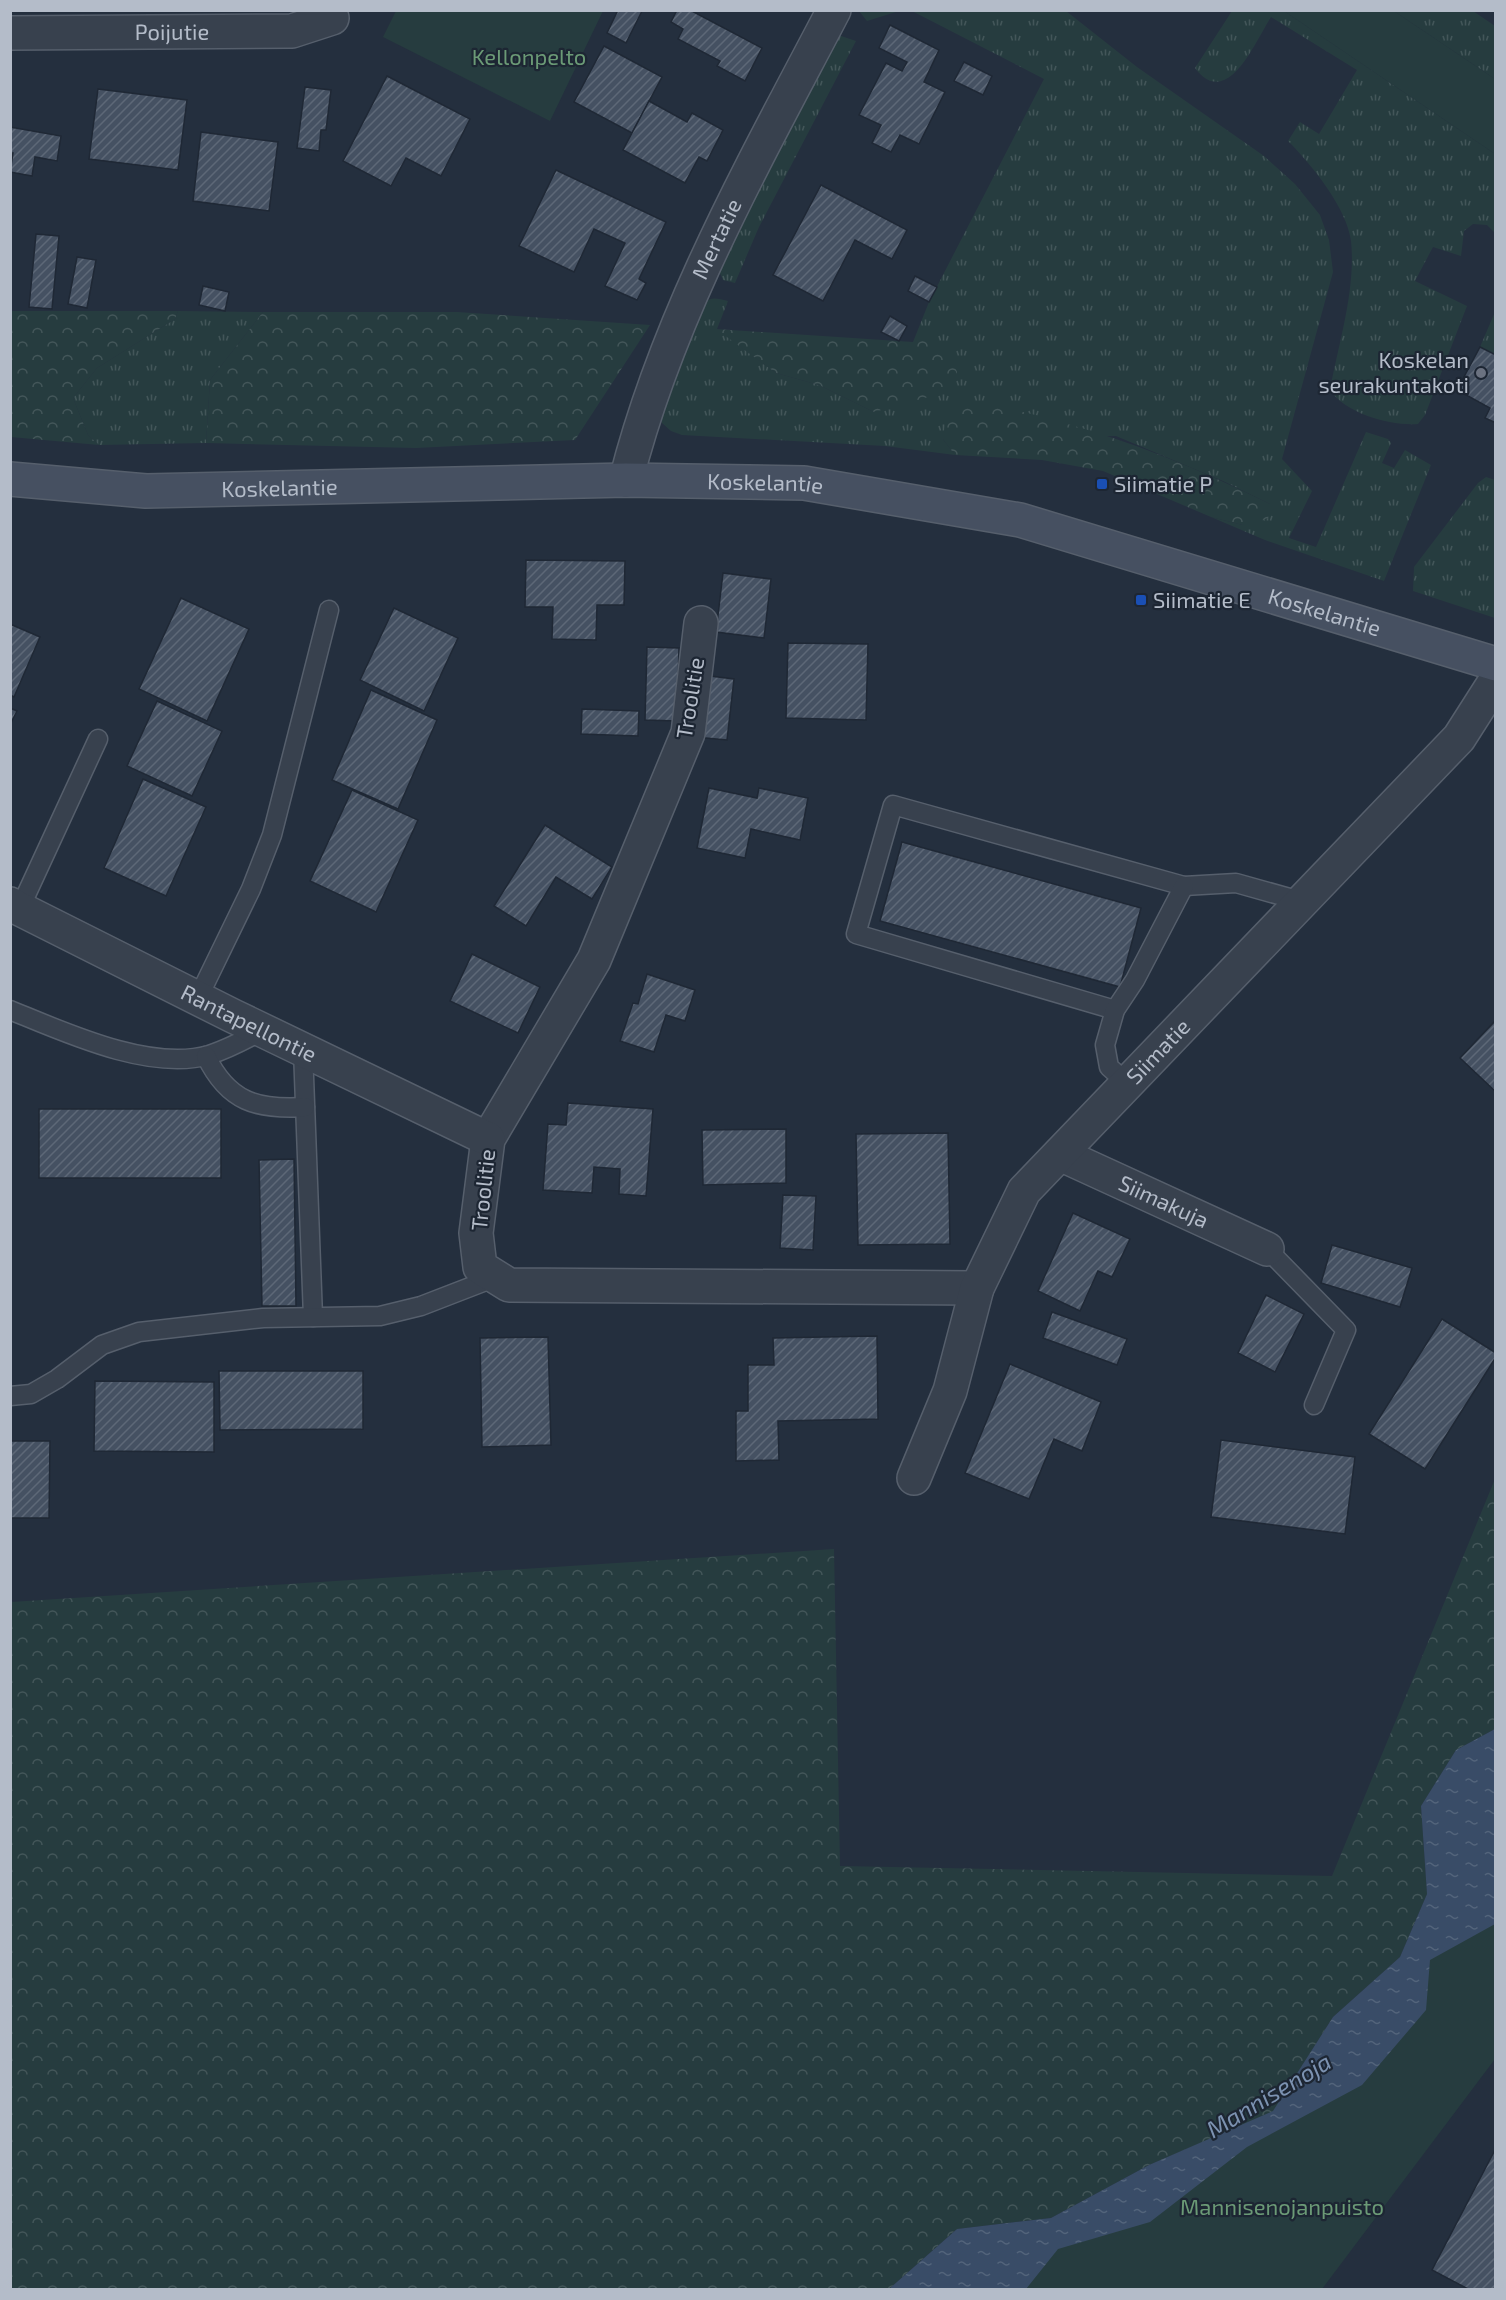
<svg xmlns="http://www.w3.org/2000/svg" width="1506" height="2300" font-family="'Exo 2',sans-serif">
  <defs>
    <pattern id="grass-tufts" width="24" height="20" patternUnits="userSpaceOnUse" patternTransform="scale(1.5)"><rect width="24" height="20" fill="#263c3f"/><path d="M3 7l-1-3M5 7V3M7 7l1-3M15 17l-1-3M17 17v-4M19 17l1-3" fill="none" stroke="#435659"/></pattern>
    <pattern id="forest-crowns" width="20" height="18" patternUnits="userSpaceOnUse" patternTransform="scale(1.5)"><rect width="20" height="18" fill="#263c3f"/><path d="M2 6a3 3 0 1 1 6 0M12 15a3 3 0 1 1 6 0" fill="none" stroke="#435659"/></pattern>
    <pattern id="water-ripples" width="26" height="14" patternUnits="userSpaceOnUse" patternTransform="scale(1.5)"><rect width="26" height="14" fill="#394c67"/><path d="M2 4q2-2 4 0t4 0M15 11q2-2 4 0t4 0" fill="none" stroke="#53647b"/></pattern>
    <pattern id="building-hatch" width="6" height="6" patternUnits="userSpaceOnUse" patternTransform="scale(1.5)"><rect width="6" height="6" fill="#455162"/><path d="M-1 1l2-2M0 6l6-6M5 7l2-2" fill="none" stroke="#5d6877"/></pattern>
  </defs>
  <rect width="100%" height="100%" fill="#242f3e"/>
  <g fill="url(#grass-tufts)">
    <path d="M859 11H899L867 21Z"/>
    <path d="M912 11H1066L1137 67 1264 156 1295 184 1320 215 1329 240 1333 272 1282 459 1312 491 1289 538 1316 547 1366 432 1388 439 1391 443 1382 463 1394 468 1405 450 1431 465 1384 581 1265 540 1211 517 1243 525 1270 504 1223 481 1116 436 942 438 955 455 885 446 682 435 671 431 662 423V413L700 310C708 296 713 297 728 301L717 329 776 373 819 385 874 412 913 342 929 302 1044 79Z"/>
    <path d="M1232 11H1284L1495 154V233L1487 225 1473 224 1464 231 1461 256 1433 247 1415 281 1467 306 1425 415 1418 424C1391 426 1346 414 1330 390 1339 342 1356 289 1351 241 1347 208 1311 164 1288 141L1300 122 1319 134 1357 70 1271 17C1255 42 1227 111 1195 68Z"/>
    <path d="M1394 11H1473L1495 26V79Z"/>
    <path d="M841 36 856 41 759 227 735 283 723 280 719 271 737 229 836 39Z"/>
    <path d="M178 311 263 312 210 380 206 443 99 445 88 435 73 398 97 368 175 319Z"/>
    <path d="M1495 312V355L1480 347Z"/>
    <path d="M1486 477 1495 480V618L1413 591 1414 567 1478 483Z"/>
  </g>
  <g fill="url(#forest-crowns)">
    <path d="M10 311H178L175 319 97 368 73 398 88 435 99 445 11 437Z"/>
    <path d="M263 312H457L650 325 575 440 416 448 206 443 210 380Z"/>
    <path d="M716 329 913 342 930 334 951 354 957 372 950 391 874 412 819 385 776 373Z"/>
    <path d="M963 403C996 404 1026 412 1057 421 1132 441 1201 470 1270 504L1272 511 1267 519 1243 525 1211 517 1103 471 1042 460 955 455 942 438 948 415Z"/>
    <path d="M1495 1479V1729L1456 1750 1421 1806 1427 1894 1400 1957 1333 2017 1273 2112 1149 2165 1051 2218 957 2229 889 2289 11 2290V1602L834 1549 840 1866 1332 1876Z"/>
  </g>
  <g fill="#263c3f">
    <path d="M396 11V10L603 11 550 121 383 37Z"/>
    <path d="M1284 11H1394L1495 79V154Z"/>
    <path d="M1495 1791V2059L1322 2289 924 2290 1150 2192 1365 2062Z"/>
  </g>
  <path fill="url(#water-ripples)" d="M1495 1729V1924L1430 1960 1426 2010 1362 2085 1247 2147 1150 2222 1058 2249 1026 2289H889L957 2229 1051 2218 1149 2165 1273 2111 1333 2017 1400 1957 1427 1894 1421 1806 1456 1750Z"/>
  <g fill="url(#building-hatch)" stroke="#1f2835" stroke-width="1.5">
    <path d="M618 10 642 11 626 43 607 33Z"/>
    <path d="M677 10H690L762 48 745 81 717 66 720 61 678 39 683 29 671 22Z"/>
    <path d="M890 25 939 50 924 82 945 92 919 144 900 135 891 152 872 143 881 125 859 115 886 63 902 71 907 62 879 48Z"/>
    <path d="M604 46 662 77 632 133 574 102Z"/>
    <path d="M964 62 992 76 983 95 954 81Z"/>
    <path d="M387 76 470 119 441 176 406 158 391 186 343 161Z"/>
    <path d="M305 87 331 90 326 130H321L319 151 297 148Z"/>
    <path d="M98 89 187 100 178 170 89 159Z"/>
    <path d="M649 101 687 122 692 113 723 130 707 161 699 157 685 183 623 150Z"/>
    <path d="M10 127 61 136 57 161 35 157 32 176 10 172 13 153H10Z"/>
    <path d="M201 132 278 142 269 211 193 201Z"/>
    <path d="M556 170 666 222 639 279 646 283 637 300 605 286 625 243 594 229 574 272 519 246Z"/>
    <path d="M821 185 907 230 892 259 855 240 823 301 773 275Z"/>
    <path d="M36 234 59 236 52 309 29 307Z"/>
    <path d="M77 257 96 260 87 308 68 304Z"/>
    <path d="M915 276 937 287 929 302 908 291Z"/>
    <path d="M203 286 229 292 225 311 199 305Z"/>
    <path d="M890 316 907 326 899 341 881 332Z"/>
    <path d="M1480 347 1496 355V423L1485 418 1490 408 1457 390Z"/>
    <path d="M526 560 625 561 624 605H597L596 640 552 639 553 607H525Z"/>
    <path d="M723 573 771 579 764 638 716 632Z"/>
    <path d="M181 598 249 629 207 721 139 689Z"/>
    <path d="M394 608 458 638 424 711 360 680Z"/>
    <path d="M10 624 40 637 14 697 10 695Z"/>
    <path d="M788 643 868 644 866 720 786 718Z"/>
    <path d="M647 647 679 648 677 721 645 720Z"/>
    <path d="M702 675 734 679 727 740 695 737Z"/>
    <path d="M371 690 437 720 398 809 332 780Z"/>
    <path d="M157 701 222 731 192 796 127 766Z"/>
    <path d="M10 708 17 711 10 725Z"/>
    <path d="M582 709 639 711 638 736 581 734Z"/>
    <path d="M143 779 206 807 166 896 104 868Z"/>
    <path d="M709 788 757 798 759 788 808 798 800 840 751 829 745 858 697 848Z"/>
    <path d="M352 790 418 820 376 912 310 881Z"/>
    <path d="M545 825 612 867 592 899 556 877 526 926 494 906Z"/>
    <path d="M902 842 1141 908 1120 987 880 921Z"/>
    <path d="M472 954 540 987 518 1033 450 1001Z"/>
    <path d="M647 974 695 990 685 1021 666 1015 654 1052 620 1041 633 1003 638 1004Z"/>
    <path d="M1496 1020V1092L1460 1058Z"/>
    <path d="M568 1103 653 1109 646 1196 619 1194 620 1169 594 1167 592 1193 543 1190 548 1124 566 1125Z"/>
    <rect x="39" y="1109" width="182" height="69"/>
    <path d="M786 1129V1183L703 1185 702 1130Z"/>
    <path d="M948 1133 950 1244 858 1245 856 1134Z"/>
    <path d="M294 1159 296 1306H262L259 1160Z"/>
    <path d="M783 1195 816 1196 813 1250 780 1248Z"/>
    <path d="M1073 1213 1130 1239 1112 1277 1098 1271 1080 1311 1038 1291Z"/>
    <path d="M1332 1245 1412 1268 1400 1307 1321 1283Z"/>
    <path d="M1266 1295 1304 1314 1275 1372 1238 1353Z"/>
    <path d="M1052 1312 1127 1339 1117 1365 1043 1338Z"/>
    <path d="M1442 1319 1496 1353V1357L1425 1469 1369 1434Z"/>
    <path d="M877 1336 878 1419 778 1421 779 1460 736 1461V1411H748V1365H774L773 1338Z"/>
    <path d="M548 1337 551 1445 482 1447 480 1338Z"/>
    <path d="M1010 1364 1101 1402 1082 1451 1054 1439 1029 1499 965 1473Z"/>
    <path d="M219 1371H363V1429L220 1430Z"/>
    <path d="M95 1381 214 1382V1452L94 1451Z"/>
    <path d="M1221 1440 1355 1457 1345 1534 1211 1517Z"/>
    <path d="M10 1441H50L49 1518H10Z"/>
    <path d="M1496 2148V2290H1470L1432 2270Z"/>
  </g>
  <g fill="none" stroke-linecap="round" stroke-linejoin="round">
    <defs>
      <g id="service">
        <path d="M20 908 98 739"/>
        <path d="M198 998 251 889 272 835 329 610"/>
        <path d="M10 1010C64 1032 150 1072 209 1055 228 1049 245 1040 263 1030"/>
        <path d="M1115 1010 856 934 893 805 1184 886 1236 883 1304 902"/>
        <path d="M303 1050 313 1317"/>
        <path d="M206 1056C228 1102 257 1110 305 1107"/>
        <path d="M1128 1084 1109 1067 1105 1045 1115 1010 1135 980 1184 886"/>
        <path d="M1267 1249 1346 1330 1314 1405"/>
        <path d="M10 1396 31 1394 57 1379 102 1345 139 1332 263 1318 380 1316 421 1306 496 1277"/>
      </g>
      <g id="minor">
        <path id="s1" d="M10 33 292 31 332 18"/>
        <path id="s2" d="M626 480C668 314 755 161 834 10"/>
        <path d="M701 623 688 733 594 960 488 1139 476 1233 480 1267 509 1285 977 1288"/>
        <path id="s3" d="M10 904 233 1016 488 1139"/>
        <path id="s4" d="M1060 1154 1267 1249"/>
        <path id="s5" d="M914 1478 950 1391 977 1288 1024 1191 1459 738 1496 680"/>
      </g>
      <g id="secondary">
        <path id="s6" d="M10 479 146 491 626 480 804 483 1020 520 1496 664"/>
      </g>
    </defs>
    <use href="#service" stroke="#565f6c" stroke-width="21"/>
    <use href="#minor" stroke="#565f6c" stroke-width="36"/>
    <use href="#secondary" stroke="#565f6c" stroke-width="36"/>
    <use href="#service" stroke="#38414e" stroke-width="18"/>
    <use href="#minor" stroke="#38414e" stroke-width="33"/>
    <use href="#secondary" stroke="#465061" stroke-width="33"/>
  </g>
  <circle fill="#6b7280" stroke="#1d2633" stroke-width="2" cx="1481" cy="373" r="6"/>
  <g fill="#1a4fb4" stroke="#1d2633" stroke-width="2">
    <rect x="1096" y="478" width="12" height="12" rx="3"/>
    <rect x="1135" y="594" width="12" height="12" rx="3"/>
  </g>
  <g text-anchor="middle" stroke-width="4.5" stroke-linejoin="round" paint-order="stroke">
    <g font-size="22" fill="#b4bcc9" stroke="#1d2633">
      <text dy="8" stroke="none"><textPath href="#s1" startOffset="162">Poijutie</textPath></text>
      <text dy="8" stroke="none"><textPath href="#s2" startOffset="258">Mertatie</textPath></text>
      <text dy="8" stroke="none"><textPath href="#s6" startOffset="756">Koskelantie</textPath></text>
      <text dy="8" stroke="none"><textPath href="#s6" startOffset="270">Koskelantie</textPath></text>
      <text dy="8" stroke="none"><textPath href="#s6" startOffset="1332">Koskelantie</textPath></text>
      <text transform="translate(690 698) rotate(-81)" y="8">Troolitie</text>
      <text dy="8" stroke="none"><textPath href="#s3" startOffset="267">Rantapellontie</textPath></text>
      <text dy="8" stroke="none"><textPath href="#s5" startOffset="502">Siimatie</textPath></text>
      <text transform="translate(483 1190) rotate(-84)" y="8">Troolitie</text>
      <text dy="8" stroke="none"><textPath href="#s4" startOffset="114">Siimakuja</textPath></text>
    </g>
    <g font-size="22" fill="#6b9a76" stroke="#1d2633">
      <text x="529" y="65">Kellonpelto</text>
      <text x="1282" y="2215">Mannisenojanpuisto</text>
    </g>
    <g font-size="22" fill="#b4bcc9" stroke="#1d2633" text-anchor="start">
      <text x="1469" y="368" text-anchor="end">Koskelan<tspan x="1469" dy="25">seurakuntakoti</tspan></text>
      <text x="1114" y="492">Siimatie P</text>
      <text x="1153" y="608">Siimatie E</text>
    </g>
    <g font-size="24" font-style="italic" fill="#7c92b1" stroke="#1d2633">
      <text transform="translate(1269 2096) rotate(-31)" y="8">Mannisenoja</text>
    </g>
  </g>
  <rect width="1506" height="2300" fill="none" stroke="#b4bcc9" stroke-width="24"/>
</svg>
